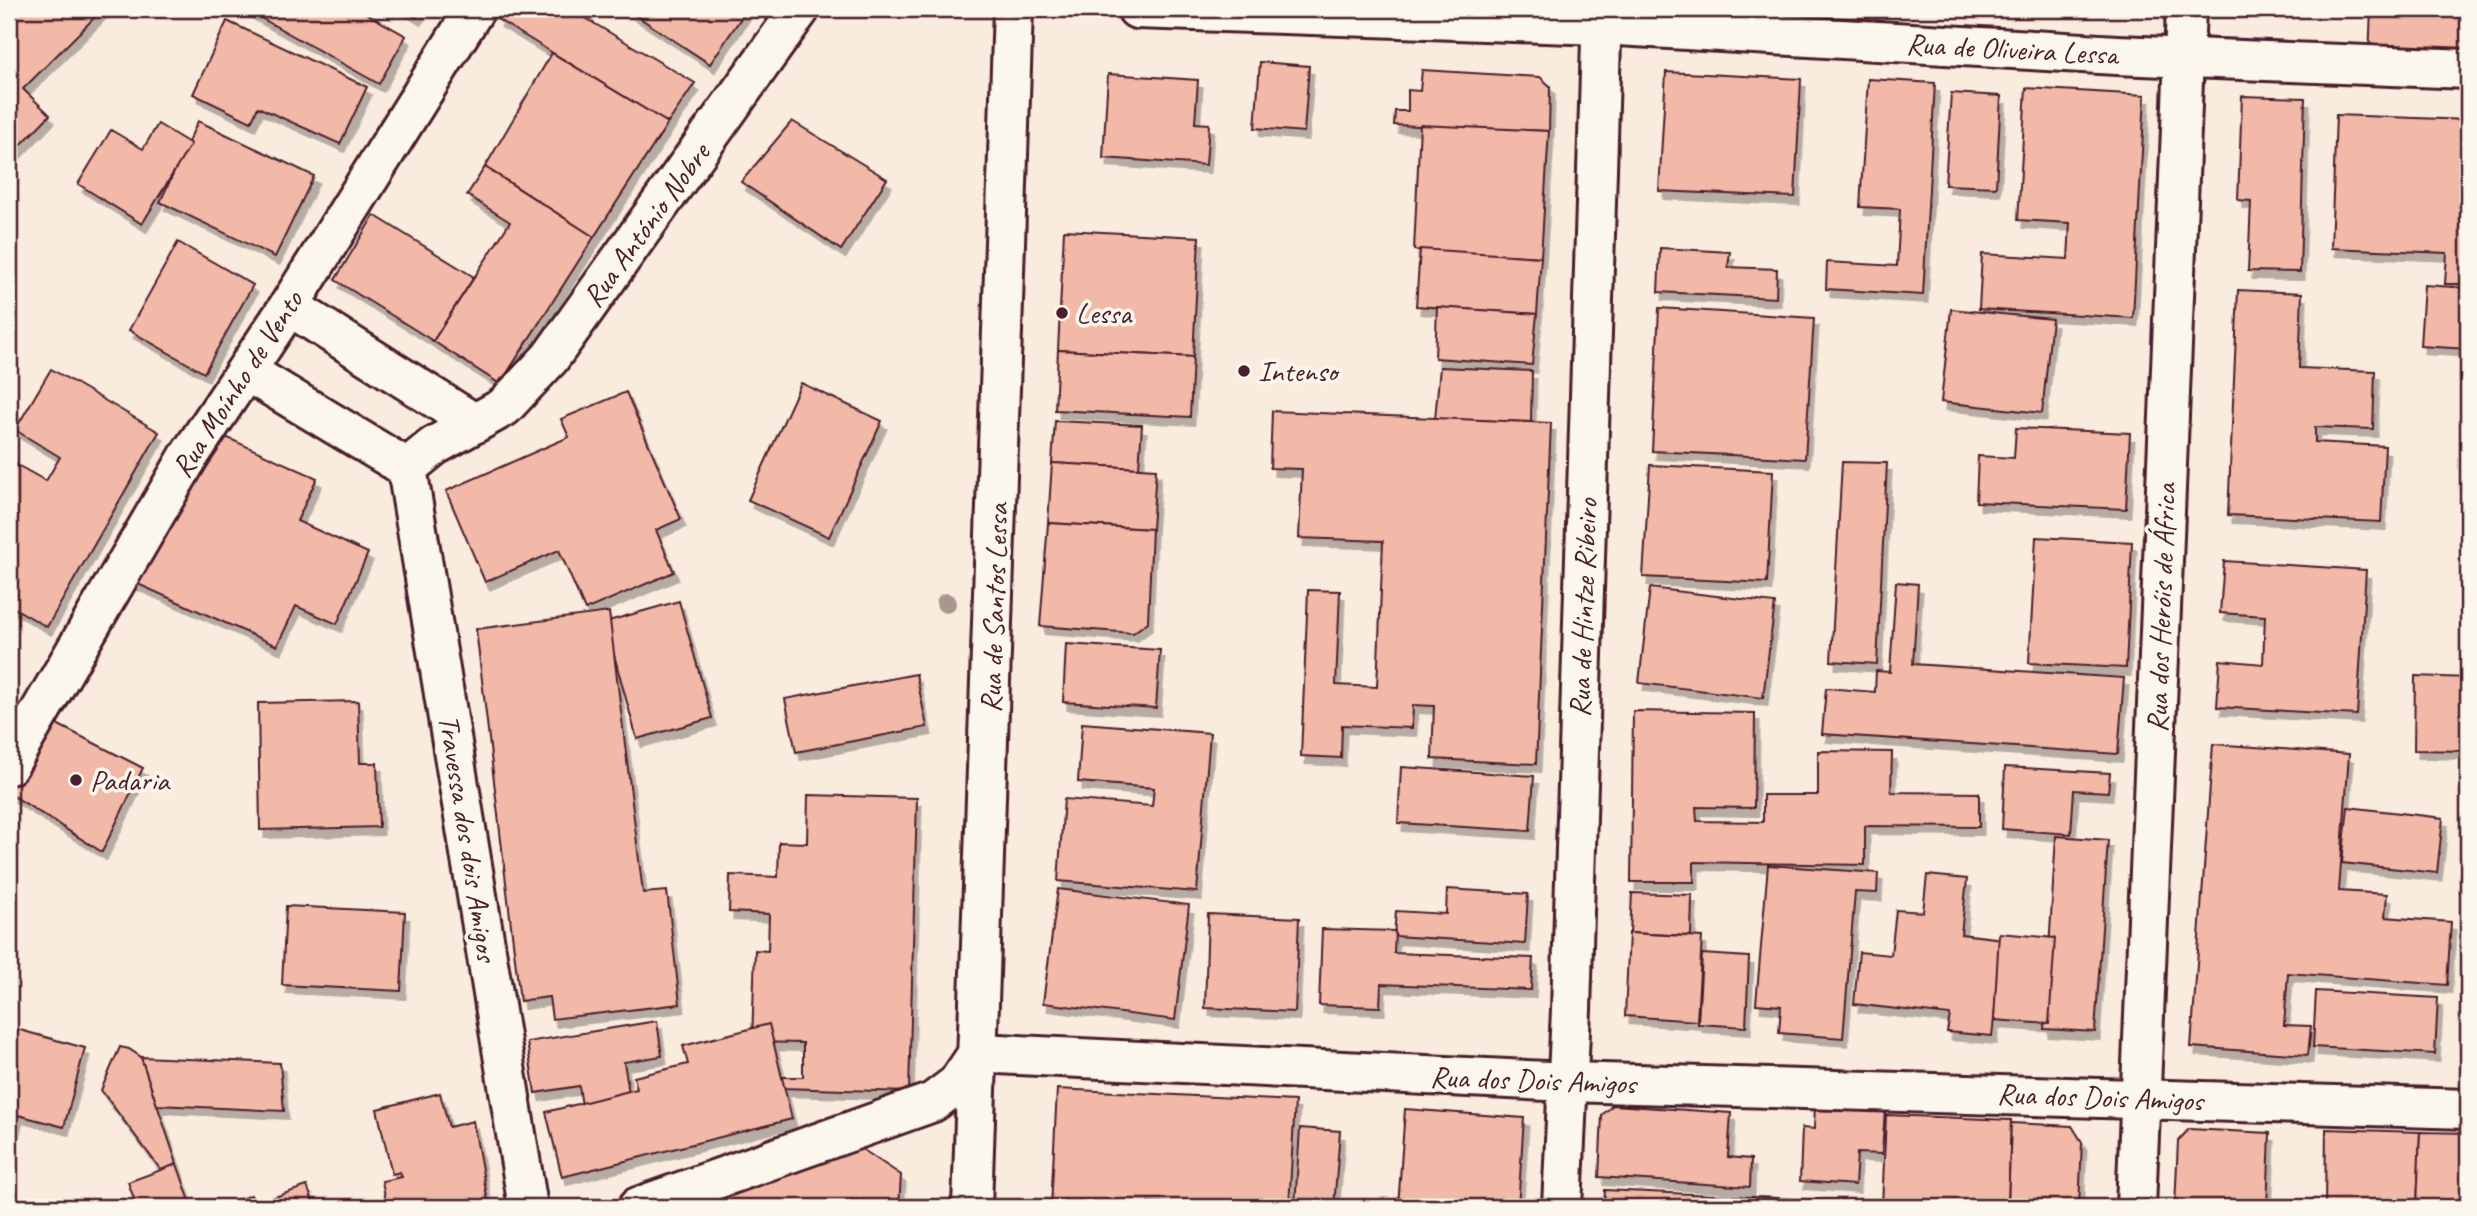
<svg xmlns="http://www.w3.org/2000/svg" width="2477" height="1216" font-family="Caveat,sans-serif">
  <defs>
    <filter id="shadow"><feDropShadow dx="4.5" dy="8" stdDeviation="0" flood-color="#0004"/></filter>
  </defs>
  <rect width="100%" height="100%" fill="#f9ebde"/>
  <filter id="ink" filterUnits="userSpaceOnUse"><feTurbulence type="fractalNoise" baseFrequency=".0143" numOctaves="2"/><feDisplacementMap in="SourceGraphic" scale="14" xChannelSelector="R" yChannelSelector="G"/><feConvolveMatrix kernelMatrix="1 2 1 2 8 2 1 2 1" color-interpolation-filters="sRGB"/></filter>
  <g filter="url(#ink)">
    <g fill="#f2b9a8" stroke="#4a1f2b" stroke-width="2" filter="url(#shadow)">
      <path d="M9 9H103L23 89 50 115 9 157Z"/>
      <path d="M245 9H358L406 36 379 84Z"/>
      <path d="M403 9H422L416 17Z"/>
      <path d="M503 9H590L585 18 695 83 668 123 497 19Z"/>
      <path d="M626 9H747L710 64Z"/>
      <path d="M2371 9H2468V62L2369 58Z"/>
      <path d="M227 21 367 87 340 144 258 107 251 122 193 94Z"/>
      <path d="M552 53 668 123 594 237 485 167Z"/>
      <path d="M1260 62 1309 66 1304 132 1255 128Z"/>
      <path d="M1422 70 1540 77 1550 86 1549 131 1394 125 1395 111H1408V90L1420 91Z"/>
      <path d="M1666 72 1801 79 1795 197 1659 191Z"/>
      <path d="M1108 74 1198 80 1195 123 1209 124 1206 165 1103 158Z"/>
      <path d="M1868 79 1935 83 1923 295 1826 289 1827 262 1897 266 1900 209 1860 207Z"/>
      <path d="M2026 88 2145 95 2133 318 1979 309 1982 254 2068 259 2070 223 2018 220Z"/>
      <path d="M1951 93 2001 96 1996 187 1945 185Z"/>
      <path d="M2242 96 2305 98 2300 272 2248 271 2251 201 2238 200Z"/>
      <path d="M2336 115 2468 120V284H2445L2447 253 2331 248Z"/>
      <path d="M198 121 314 176 275 257 160 202Z"/>
      <path d="M792 121 887 179 841 250 741 182Z"/>
      <path d="M158 124 191 144 142 224 78 184 111 130 143 149Z"/>
      <path d="M1420 125 1549 131 1541 257 1414 250Z"/>
      <path d="M485 167 594 237 500 384 433 341 510 222 467 195Z"/>
      <path d="M374 215 474 277 433 341 335 280Z"/>
      <path d="M1064 230 1199 237 1193 357 1058 350Z"/>
      <path d="M178 242 253 285 204 373 129 330Z"/>
      <path d="M1660 248 1730 252 1728 267 1777 269 1776 298 1658 292Z"/>
      <path d="M1420 249 1541 257 1537 314 1416 306Z"/>
      <path d="M2424 285 2468 288V349L2420 346Z"/>
      <path d="M2238 290 2302 293 2299 368 2375 371 2373 429 2315 427V442L2385 446 2381 522 2228 515Z"/>
      <path d="M1437 307 1537 314 1532 365 1435 358Z"/>
      <path d="M1659 308 1814 318 1805 459 1652 451Z"/>
      <path d="M1951 309 2052 319 2042 413 1941 402Z"/>
      <path d="M1058 350 1193 357 1190 417 1055 410Z"/>
      <path d="M1440 367 1532 371 1531 422 1435 419Z"/>
      <path d="M51 369 159 432 47 627 9 605V464L10 461 46 481 60 457 15 430Z"/>
      <path d="M801 383 882 421 829 537 748 500Z"/>
      <path d="M626 392 681 519 656 530 674 572 585 610 559 550 485 582 446 491 569 437 561 419Z"/>
      <path d="M1272 411 1551 423 1536 764 1432 759 1434 706 1413 705 1412 728 1342 725 1341 758 1301 756 1308 590 1340 591 1336 685 1377 687 1383 541 1299 538 1302 469 1270 468Z"/>
      <path d="M1055 421 1142 425 1139 468 1052 463Z"/>
      <path d="M201 426 317 478 297 521 368 553 337 624 296 606 277 646 131 581Z"/>
      <path d="M2016 428 2130 433 2126 509 1976 502 1978 456 2014 458Z"/>
      <path d="M1842 462 1887 463 1877 664 1831 661Z"/>
      <path d="M1052 463 1156 469 1152 529 1048 523Z"/>
      <path d="M1650 465 1773 471 1767 583 1643 577Z"/>
      <path d="M1048 523 1152 529 1148 622 1133 633 1040 626Z"/>
      <path d="M2036 537 2132 542 2126 668 2029 663Z"/>
      <path d="M2224 561 2366 570 2357 715 2217 707 2220 660 2263 664 2265 616 2220 613Z"/>
      <path d="M1896 582 1918 584 1913 664 2124 678 2118 754 1822 734 1826 688 1875 692 1876 671 1890 672Z"/>
      <path d="M1650 588 1775 603 1763 698 1639 683Z"/>
      <path d="M679 601 712 718 637 739 605 622Z"/>
      <path d="M609 612 643 893 667 891 680 1004 552 1019 549 997 520 1001 476 629Z"/>
      <path d="M1066 644 1160 650 1156 708 1063 702Z"/>
      <path d="M916 674 927 727 796 752 785 699Z"/>
      <path d="M2415 676 2468 678 2466 751 2414 750Z"/>
      <path d="M358 701 360 763H377L379 827 260 830 258 703Z"/>
      <path d="M1633 711 1755 713 1754 808 1696 807 1697 821 1763 822V795H1818V751L1892 752 1891 792 1979 793V827L1865 826V865L1694 862V882H1631Z"/>
      <path d="M43 717 143 768 102 852 9 793Z"/>
      <path d="M1082 723 1210 733 1197 892 1058 881 1064 799 1152 806 1154 788 1078 782Z"/>
      <path d="M2213 744 2349 754 2339 891 2387 894 2385 917 2451 922 2447 985 2288 973 2284 1025 2311 1026 2308 1055 2191 1047Z"/>
      <path d="M1401 767 1534 776 1530 831 1398 823Z"/>
      <path d="M2005 767 2110 773 2108 792 2074 790 2071 834 2002 829Z"/>
      <path d="M808 795 917 798 909 1092 781 1088 782 1077H803V1043L752 1042 755 950 768 951 769 914 729 912 730 875 778 877 779 842 807 843Z"/>
      <path d="M2348 807 2443 818 2437 873 2342 863Z"/>
      <path d="M2056 836 2108 840 2095 1032 2044 1029Z"/>
      <path d="M2462 849H2468V893L2460 892Z"/>
      <path d="M1768 865 1878 873 1877 893 1855 892 1843 1038 1779 1033 1781 1006 1756 1004Z"/>
      <path d="M1927 875 1967 879 1961 934 2003 939 1992 1036 1947 1032 1950 1015 1854 1004 1859 952 1891 955 1896 910 1923 912Z"/>
      <path d="M1058 889 1189 905 1175 1020 1043 1003Z"/>
      <path d="M1447 889 1528 894 1525 944 1394 936 1396 911 1446 914Z"/>
      <path d="M1632 893 1692 895 1691 936 1630 933Z"/>
      <path d="M286 906 405 912 401 991 282 985Z"/>
      <path d="M1208 914 1299 918 1295 1012 1205 1008Z"/>
      <path d="M1322 929 1395 931 1394 953 1533 958 1531 990 1381 984 1380 1007 1319 1005Z"/>
      <path d="M1629 933 1702 937 1697 1021 1625 1016Z"/>
      <path d="M1999 933 2055 938 2049 1024 1994 1020Z"/>
      <path d="M1702 954 1749 957 1746 1027 1698 1024Z"/>
      <path d="M2316 991 2438 998 2435 1054 2313 1047Z"/>
      <path d="M657 1021 662 1056 624 1062 631 1105 583 1113 579 1086 535 1093 527 1042Z"/>
      <path d="M769 1024 792 1119 562 1177 546 1112 637 1089 634 1077 688 1064 683 1046Z"/>
      <path d="M9 1027 85 1048 64 1127 18 1115 9 1147Z"/>
      <path d="M120 1047 129 1049 141 1057 177 1164 161 1170 101 1090Z"/>
      <path d="M141 1057 280 1063 284 1111 157 1105Z"/>
      <path d="M1057 1089 1295 1101 1289 1207H1237L1148 1202V1207H1051Z"/>
      <path d="M440 1093 449 1127 473 1121 489 1207H387L382 1181 402 1177 400 1172 392 1174 377 1109Z"/>
      <path d="M1815 1104 1885 1109 1882 1154 1857 1153 1855 1185 1800 1181 1802 1128 1814 1129Z"/>
      <path d="M1613 1105 1731 1113 1728 1157 1751 1159 1750 1187 1599 1177 1602 1115Z"/>
      <path d="M1405 1109 1524 1118 1518 1207H1398Z"/>
      <path d="M1886 1115 2011 1120 2008 1207H1882Z"/>
      <path d="M2011 1123 2072 1126 2082 1142 2079 1207H2008Z"/>
      <path d="M1300 1128 1340 1131 1334 1207H1295Z"/>
      <path d="M2189 1129 2270 1133 2267 1207H2175L2178 1141Z"/>
      <path d="M2326 1129 2420 1132 2417 1207H2325Z"/>
      <path d="M2420 1132 2468 1133V1207H2417Z"/>
      <path d="M859 1147 901 1175 899 1207H696Z"/>
      <path d="M177 1164 192 1207H137L128 1182Z"/>
      <path d="M307 1186 315 1207H224L223 1205 251 1195 254 1204Z"/>
      <path d="M1605 1190 1882 1203V1207H1604Z"/>
    </g>
    <g fill="none" stroke-linecap="round" stroke-linejoin="round">
      <defs>
        <g id="minor">
          <path d="M1137 9 1601 25 2117 55 2468 69"/>
          <path d="M289 306 474 423"/>
          <path d="M246 371 407 468"/>
          <path d="M9 765 189 456 289 306 475 9"/>
          <path d="M528 1207 407 468 434 446 504 407 550 358 800 9"/>
          <path d="M638 1207 933 1102 957 1084 978 1053 1568 1082 2468 1109"/>
          <path d="M972 1207 1013 9"/>
          <path d="M2136 1207 2186 9"/>
        </g>
        <path id="tertiary" d="M1562 1207 1571 1010 1602 9"/>
      </defs>
      <use href="#minor" stroke="#4a1f2b" stroke-width="44"/>
      <use href="#tertiary" stroke="#4a1f2b" stroke-width="44"/>
      <use href="#minor" stroke="#fbf7ec" stroke-width="38"/>
      <use href="#tertiary" stroke="#fbf7ec" stroke-width="38"/>
    </g>
    <circle fill="#a9978d" cx="946" cy="603" r="10"/>
  </g>
  <g fill="#4a1f2b" stroke="#fbf7ec" stroke-width="2.5">
    <circle cx="1062" cy="313" r="7"/>
    <circle cx="1244" cy="371" r="7"/>
    <circle cx="76" cy="780" r="7"/>
  </g>
  <g text-anchor="middle" stroke-width="7" stroke-linejoin="round" paint-order="stroke">
    <g font-size="30" fill="#4a1f2b" stroke="#fbf7ec">
      <text transform="translate(2012 49) rotate(3)" y="10">Rua de Oliveira Lessa</text>
      <text transform="translate(646 225) rotate(-54)" y="10">Rua António Nobre</text>
      <text transform="translate(237 384) rotate(-57)" y="10">Rua Moínho de Vento</text>
      <text transform="translate(994 608) rotate(-88)" y="10">Rua de Santos Lessa</text>
      <text transform="translate(1583 608) rotate(-88)" y="10">Rua de Hintze Ribeiro</text>
      <text transform="translate(2161 608) rotate(-88)" y="10">Rua dos Heróis de África</text>
      <text transform="translate(468 838) rotate(81)" y="10">Travessa dos dois Amigos</text>
      <text transform="translate(1533 1080) rotate(2)" y="10">Rua dos Dois Amigos</text>
      <text transform="translate(2100 1097) rotate(2)" y="10">Rua dos Dois Amigos</text>
    </g>
    <g font-size="30" fill="#4a1f2b" stroke="#fbf7ec" text-anchor="start">
      <text x="1076" y="323">Lessa</text>
      <text x="1258" y="381">Intenso</text>
      <text x="90" y="790">Padaria</text>
    </g>
  </g>
  <rect width="2477" height="1216" fill="none" stroke="#fbf7ec" stroke-width="35"/>
  <rect x="18" y="18" width="2442" height="1181" fill="none" stroke="#4a1f2b" stroke-width="2.5" filter="url(#ink)"/>
</svg>
